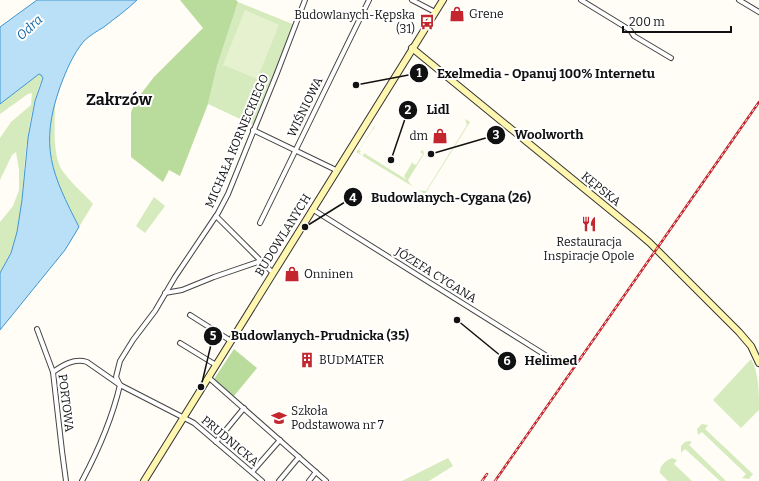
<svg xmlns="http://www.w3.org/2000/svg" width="759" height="481" font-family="Bitter,serif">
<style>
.green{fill:#d5ebbd}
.forest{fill:#b9dc9c}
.pitch{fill:#e6f2cf}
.water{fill:#b9e0f7;stroke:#3f96cf}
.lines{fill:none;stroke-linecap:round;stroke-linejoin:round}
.street-casing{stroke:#444;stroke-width:6}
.secondary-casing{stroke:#333;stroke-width:8}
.street{stroke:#fff;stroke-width:4}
.secondary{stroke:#fff6b0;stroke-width:6}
.rail-casing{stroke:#c4262e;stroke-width:2.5}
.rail{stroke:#fff;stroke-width:1;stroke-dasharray:3;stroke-linecap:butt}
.labels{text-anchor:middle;stroke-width:4;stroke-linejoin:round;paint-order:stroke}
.poi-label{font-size:12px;fill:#111;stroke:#fff;text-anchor:start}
.street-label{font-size:12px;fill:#111;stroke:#fff}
.water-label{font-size:13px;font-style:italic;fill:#1768a6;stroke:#fff}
.district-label{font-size:16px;font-weight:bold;fill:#111;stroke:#fff}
.leader{fill:none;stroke:#111;stroke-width:1.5}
.callout-dot{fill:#111;stroke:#fff;stroke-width:1.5}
.mark-label{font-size:12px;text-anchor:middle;font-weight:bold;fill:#fff}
.callout-label{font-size:13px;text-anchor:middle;font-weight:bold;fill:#111;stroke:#fff;stroke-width:4;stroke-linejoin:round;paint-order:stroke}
</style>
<rect width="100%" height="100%" fill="#fffdf5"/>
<!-- green -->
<g class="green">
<path d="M238 2 295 25 255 126 208 104 217 66Z"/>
<path d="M39 74 43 76C42 81 39 85 38 90 33 105 30 120 28 136 20 182 27 232 0 273V222L13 206 19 190V170L16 152 12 155 0 180V138L11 122 31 105 32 93 28 94 0 114V104Z"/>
<path d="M438 102 470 122 425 194 356 152 360 148 375 125 374 129H373L359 150 361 151 359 153 363 156 364 153 367 155 407 180 404 176 412 163 413 162V164L416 165 423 154 420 152 423 150 424 154 408 180C410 186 419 192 426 191L467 125 465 119Z"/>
<path d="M55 103C55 121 52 155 62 170 70 182 83 193 93 204L79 227C63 196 47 166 50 130 50 121 53 112 55 103Z"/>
<path d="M154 197 165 206 145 233 136 226Z"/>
<path d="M751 359C759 373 759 393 759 410L741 428 713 400Z"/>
<path d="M702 424 708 425 705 429 753 474 749 479 742 478 746 474 702 432 698 435 697 429Z"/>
<path d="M689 441 692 442 689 445 726 481H720L685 449 681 453V446L685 442Z"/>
<path d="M448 458 453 466 429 481H402Z"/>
<path d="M672 458 677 460 674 464 692 481H668L660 473C659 466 666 460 672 458Z"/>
</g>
<!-- forest -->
<g class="forest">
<path d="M180 0H236L238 2 217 66 208 104 180 176 169 170 163 182 131 157V112L137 99 154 77 203 28Z"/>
<path d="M234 349 257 368 234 396 214 379Z"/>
</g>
<!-- pitch -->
<path class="pitch" d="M245 10 279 25 257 79 223 65Z"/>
<!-- water -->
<path class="water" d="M37 0H137C127 10 115 18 104 27 97 31 89 36 84 41 73 54 66 71 60 87 39 147 52 174 79 227L65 250 0 330V273L11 253 17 232 22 200 28 138 35 101 43 78 41 75 39 74 0 104V27Z"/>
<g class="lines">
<!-- street casing -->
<g class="street-casing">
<g id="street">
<path d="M412 0 435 12"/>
<path d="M581 0 630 30 634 36 671 58"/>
<path d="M739 0 759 12"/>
<path d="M253 130 336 170"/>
<path d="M312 209 550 358"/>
<path d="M216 216 273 273"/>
<path d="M260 223 369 0"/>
<path d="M165 293 182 290 214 277 258 262 260 260"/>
<path d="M190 315 231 341"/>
<path d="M37 329 53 372 62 451 66 481"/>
<path d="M180 343 216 365"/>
<path d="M53 372C63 365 74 358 87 362L120 385 194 423 262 481"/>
<path d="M208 377 326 481"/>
<path d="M120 385 116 377 120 361 133 340 155 311 175 277 218 213 228 194 277 73 305 0"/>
<path d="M216 442 244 408"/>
<path d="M252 472 280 440"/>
<path d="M82 481C98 451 112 419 120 385"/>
<path d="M279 481 299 457"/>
<path d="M309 481 316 472"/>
</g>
</g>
<!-- secondary casing -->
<g class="secondary-casing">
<g id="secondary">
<path d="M412 48 636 231 650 243 739 332 751 346 759 363"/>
<path d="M144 481 443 0"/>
</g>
</g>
<!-- street -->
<use href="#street" class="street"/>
<!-- secondary -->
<use href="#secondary" class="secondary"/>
<!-- rail casing -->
<g class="rail-casing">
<g id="rail">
<path d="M482 481 487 474"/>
<path d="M495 481 759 102"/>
</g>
</g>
<!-- rail -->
<use href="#rail" class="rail"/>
</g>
<!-- icons -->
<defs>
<g id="shop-bare" transform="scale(1.2)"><path d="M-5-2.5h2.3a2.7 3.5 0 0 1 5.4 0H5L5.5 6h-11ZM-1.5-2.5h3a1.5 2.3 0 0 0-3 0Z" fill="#c4262e" stroke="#fff" stroke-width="2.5" paint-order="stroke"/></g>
<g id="bus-bare" transform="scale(1.2)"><path d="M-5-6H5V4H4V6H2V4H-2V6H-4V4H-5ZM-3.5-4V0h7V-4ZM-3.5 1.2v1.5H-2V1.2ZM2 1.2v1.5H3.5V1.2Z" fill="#c4262e" stroke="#fff" stroke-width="2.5" paint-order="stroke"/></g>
<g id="restaurant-bare" transform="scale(1.2)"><path d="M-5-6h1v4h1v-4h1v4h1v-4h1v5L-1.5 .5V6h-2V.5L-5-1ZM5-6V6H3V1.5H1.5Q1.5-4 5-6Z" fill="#c4262e" stroke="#fff" stroke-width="2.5" paint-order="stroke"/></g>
<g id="building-bare" transform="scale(1.2)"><path d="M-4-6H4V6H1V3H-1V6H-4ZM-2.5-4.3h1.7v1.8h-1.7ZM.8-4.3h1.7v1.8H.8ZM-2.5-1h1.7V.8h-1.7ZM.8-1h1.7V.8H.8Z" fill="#c4262e" stroke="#fff" stroke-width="2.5" paint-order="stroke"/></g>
<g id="school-bare" transform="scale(1.2)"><path d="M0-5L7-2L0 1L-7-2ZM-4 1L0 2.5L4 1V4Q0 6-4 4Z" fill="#c4262e" stroke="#fff" stroke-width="2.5" paint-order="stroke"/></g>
</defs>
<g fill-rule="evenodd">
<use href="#shop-bare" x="457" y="14"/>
<use href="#bus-bare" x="427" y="22"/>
<use href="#shop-bare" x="440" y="136"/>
<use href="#restaurant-bare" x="589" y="224"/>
<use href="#shop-bare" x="292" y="274"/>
<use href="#building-bare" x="307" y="360"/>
<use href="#school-bare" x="279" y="418"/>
</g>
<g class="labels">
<!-- poi labels -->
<g class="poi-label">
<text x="469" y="18">Grene</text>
<text x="415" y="19" text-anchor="end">Budowlanych-Kępska<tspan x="415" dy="14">(31)</tspan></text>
<text x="428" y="140" text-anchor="end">dm</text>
<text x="589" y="246" text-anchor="middle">Restauracja<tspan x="589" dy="14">Inspiracje Opole</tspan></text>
<text x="304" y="278">Onninen</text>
<text x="319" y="364">BUDMATER</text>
<text x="291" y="415">Szkoła<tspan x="291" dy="14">Podstawowa nr 7</tspan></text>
</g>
<!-- street labels -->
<g class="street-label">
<text transform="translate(305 107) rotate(-64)" y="4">WIŚNIOWA</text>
<text transform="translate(237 141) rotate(-67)" y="4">MICHAŁA KORNECKIEGO</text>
<text transform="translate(601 189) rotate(39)" y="4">KĘPSKA</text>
<text transform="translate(283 235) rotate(-58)" y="4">BUDOWLANYCH</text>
<text transform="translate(436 275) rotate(32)" y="4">JÓZEFA CYGANA</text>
<text transform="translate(66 403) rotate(83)" y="4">PORTOWA</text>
<text transform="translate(230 441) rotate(40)" y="4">PRUDNICKA</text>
</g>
<!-- water labels -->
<g class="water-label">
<text transform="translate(29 27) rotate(-43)" y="5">Odra</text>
</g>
<!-- district labels -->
<g class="district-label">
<text x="119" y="105">Zakrzów</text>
</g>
</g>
<!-- callouts -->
<path class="leader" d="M356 85L419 73M391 160L408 110M431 154L496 135M305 227L353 197M201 387L213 336M457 320L507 361"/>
<g class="callout-dot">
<circle cx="356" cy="85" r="4"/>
<circle cx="391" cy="160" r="4"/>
<circle cx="431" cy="154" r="4"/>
<circle cx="305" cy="227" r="4"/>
<circle cx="201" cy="387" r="4"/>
<circle cx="457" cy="320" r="4"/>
<circle cx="419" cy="73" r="10"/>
<circle cx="408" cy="110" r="10"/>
<circle cx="496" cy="135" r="10"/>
<circle cx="353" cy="197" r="10"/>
<circle cx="213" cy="336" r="10"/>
<circle cx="507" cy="361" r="10"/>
</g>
<g class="mark-label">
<text x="419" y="77">1</text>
<text x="408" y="114">2</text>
<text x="496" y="139">3</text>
<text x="353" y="202">4</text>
<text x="213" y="340">5</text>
<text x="507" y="365">6</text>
</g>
<g class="callout-label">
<text x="546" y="78">Exelmedia - Opanuj 100% Internetu</text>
<text x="438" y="114">Lidl</text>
<text x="549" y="139">Woolworth</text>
<text x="451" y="202">Budowlanych-Cygana (26)</text>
<text x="320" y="340">Budowlanych-Prudnicka (35)</text>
<text x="551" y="365">Helimed</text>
</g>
<!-- scale -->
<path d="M623 26v6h108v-6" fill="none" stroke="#111111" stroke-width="2"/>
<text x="629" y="26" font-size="12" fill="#111111" stroke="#ffffff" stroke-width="3" paint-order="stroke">200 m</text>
</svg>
